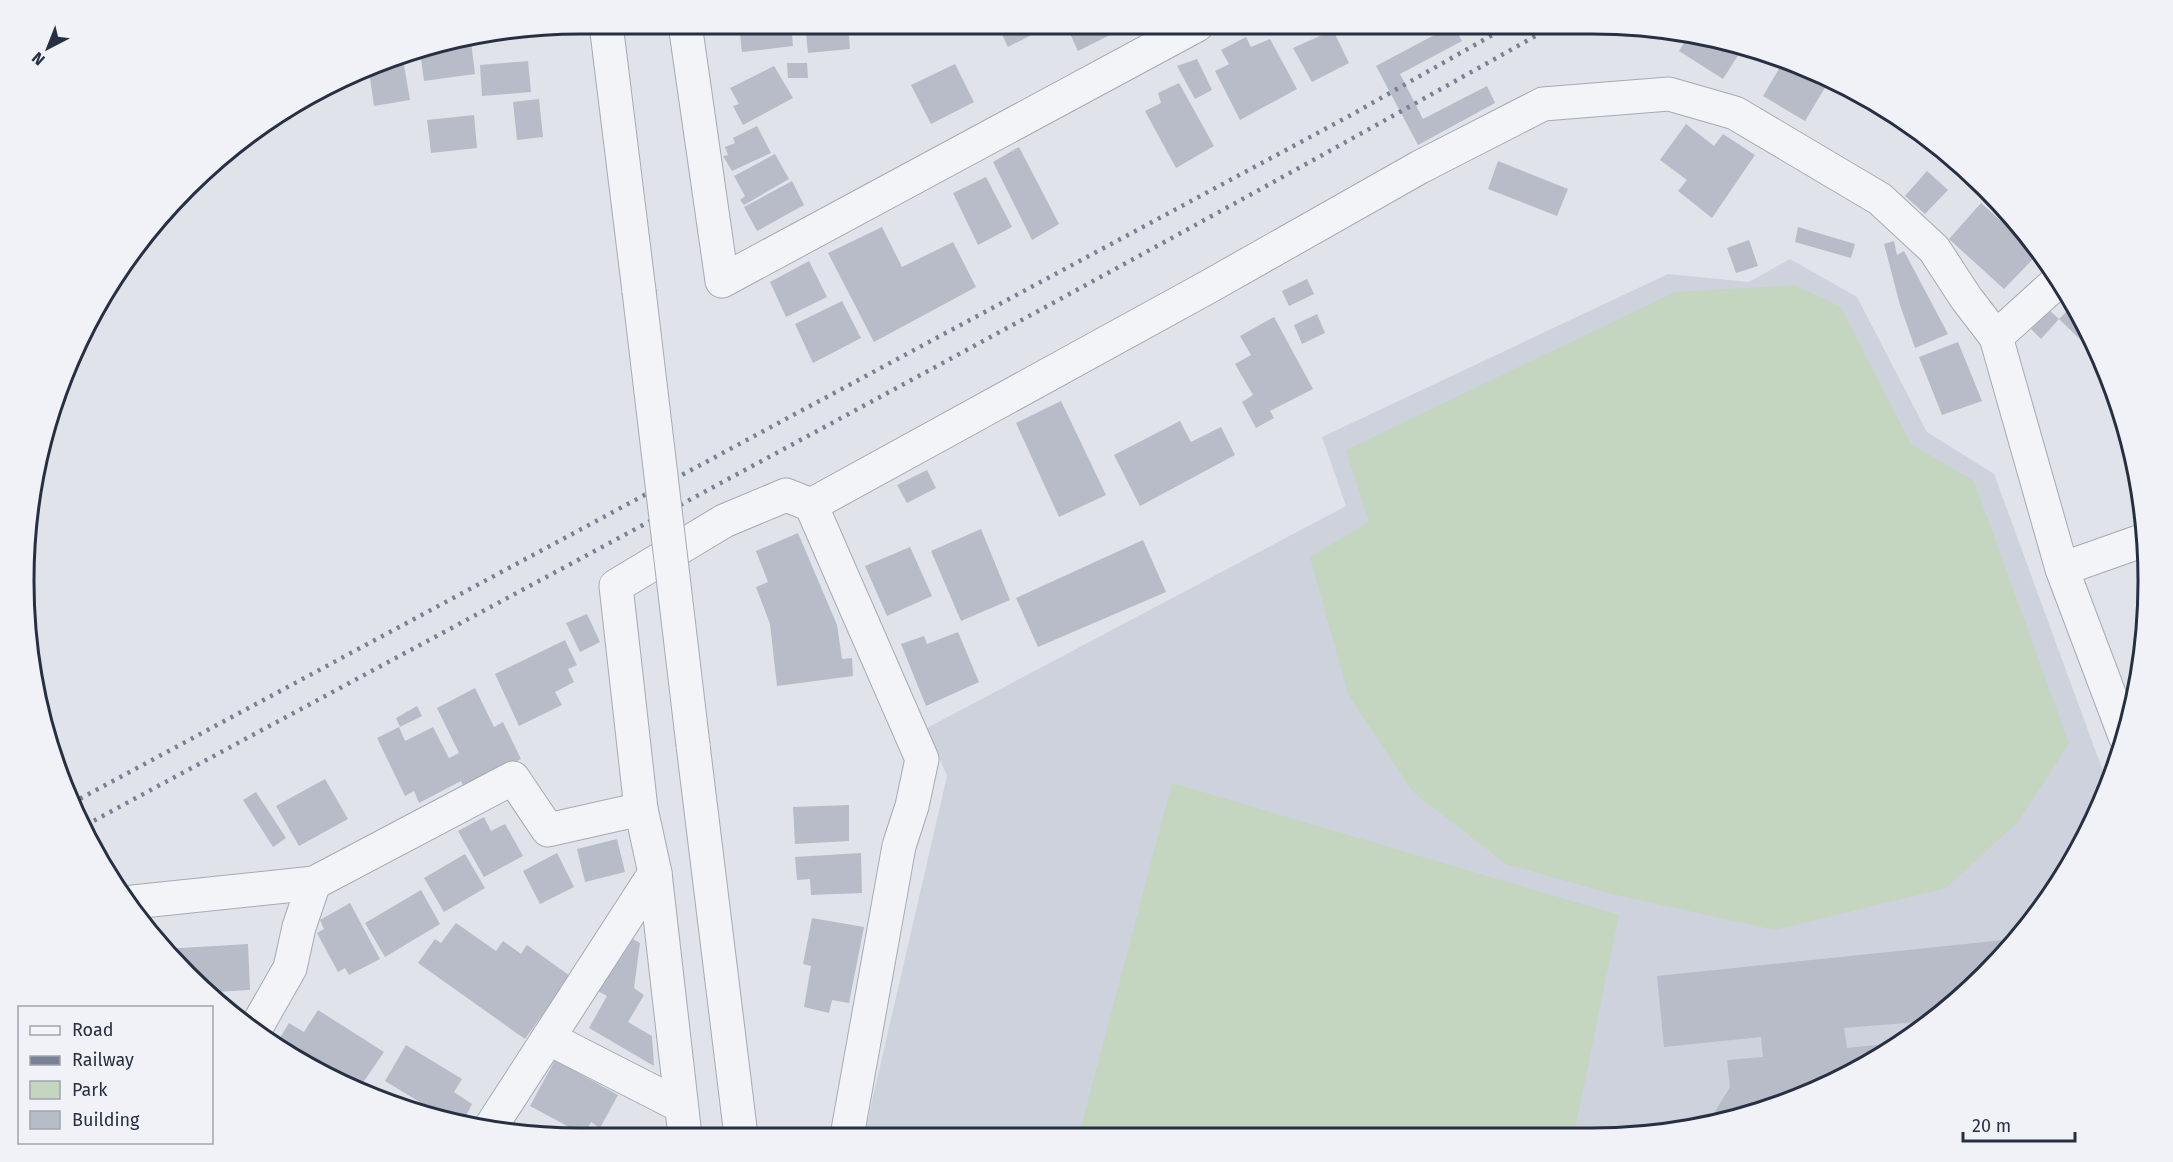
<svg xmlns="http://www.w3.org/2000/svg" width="2173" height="1162" font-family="'Fira Sans',sans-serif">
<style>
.built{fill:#ced2dc}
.green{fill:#c4d5c0}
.building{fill:#b7bcc8}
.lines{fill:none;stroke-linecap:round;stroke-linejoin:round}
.minor-casing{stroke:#a5aab5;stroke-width:35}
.minor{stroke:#f3f4f8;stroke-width:33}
.rail{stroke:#788195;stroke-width:4.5;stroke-dasharray:3 6;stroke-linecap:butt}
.minor-bridge-casing{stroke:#a5aab5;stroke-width:35;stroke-linecap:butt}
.minor-bridge{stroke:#f3f4f8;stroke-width:33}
.rim{fill:none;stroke:#273043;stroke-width:3}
</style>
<rect width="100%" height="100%" fill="#e0e3ea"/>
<!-- built -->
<path class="built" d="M1790 259 1857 297 1927 432 1994 474 2108 785 2075 859 1986 975 1901 1044 1771 1108 1664 1133 864 1136 947 776 927 728 1346 506 1322 437 1668 274 1749 282Z"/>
<!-- green -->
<g class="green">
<path d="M1795 285 1841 307 1911 444 1974 481 2069 744 2017 823 1946 888 1775 930 1608 893 1506 864 1413 792 1348 694 1310 557 1369 522 1346 450 1675 292Z"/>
<path d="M1172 783 1619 915 1574 1134 1079 1135Z"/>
</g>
<!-- building -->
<g class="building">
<path d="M739 24H791L793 46 742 52Z"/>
<path d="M805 24H848L850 49 808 53Z"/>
<path d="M997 24 1046 25 1047 27 1008 47Z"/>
<path d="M1066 25H1130L1078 51Z"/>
<path d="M1453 25 1462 41 1400 74 1423 119 1487 86 1495 103 1418 145 1376 66Z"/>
<path d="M1333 30 1349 63 1312 82 1293 48Z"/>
<path d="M1689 35 1736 43 1744 46 1723 79 1679 51Z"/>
<path d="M1246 37 1251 47 1270 39 1297 89 1240 120 1215 71 1229 64 1221 50Z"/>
<path d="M471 42 475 74 424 81 420 51Z"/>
<path d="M403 59 410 100 374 106 369 71 385 63Z"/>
<path d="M1197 59 1212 90 1195 99 1177 66Z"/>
<path d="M528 61 531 92 482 96 480 65Z"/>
<path d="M1783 62 1826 86 1805 121 1763 96Z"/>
<path d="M787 63H807L808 78H788Z"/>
<path d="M955 64 974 102 931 124 911 85Z"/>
<path d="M774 66 793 98 743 125 733 106 739 104 730 88Z"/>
<path d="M1179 83 1214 146 1176 168 1145 111 1161 103 1158 93Z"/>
<path d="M539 99 543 137 517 140 513 102Z"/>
<path d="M474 115 477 148 431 153 427 120Z"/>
<path d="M1686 124 1714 146 1723 134 1755 155 1712 218 1678 191 1687 180 1660 160Z"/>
<path d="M757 126 771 153 732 171 723 156 728 155 725 147 735 143 733 138Z"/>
<path d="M1019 147 1059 224 1032 240 993 162Z"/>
<path d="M775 154 789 179 744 205 740 200 745 196 734 176Z"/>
<path d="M1498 161 1568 189 1557 216 1488 189Z"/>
<path d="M1927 171 1948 190 1925 214 1905 196Z"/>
<path d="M986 177 1012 227 978 245 953 193Z"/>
<path d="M792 181 804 205 757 231 744 207Z"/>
<path d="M1981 203 2002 222 2006 217 2037 247 2029 254 2034 258 2004 289 1949 239Z"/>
<path d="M882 227 902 267 953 242 976 287 874 342 828 253Z"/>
<path d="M1798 227 1855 244 1851 258 1795 242Z"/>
<path d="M1749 240 1758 266 1736 273 1727 248Z"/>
<path d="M1894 241 1897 255 1904 251 1948 334 1915 348 1900 305 1884 244Z"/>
<path d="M809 261 827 297 786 317 770 282Z"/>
<path d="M1307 279 1314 294 1289 306 1282 291Z"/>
<path d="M842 301 861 338 813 363 795 324Z"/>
<path d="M2073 305 2094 342 2089 348 2059 319Z"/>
<path d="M2049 310 2059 319 2041 339 2031 329Z"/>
<path d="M1317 314 1325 333 1302 344 1294 325Z"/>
<path d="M1274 317 1313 389 1270 411 1274 418 1256 428 1242 402 1253 395 1235 364 1251 355 1240 336Z"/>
<path d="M1958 342 1982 401 1942 415 1919 357Z"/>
<path d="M1061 401 1106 495 1059 517 1016 423Z"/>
<path d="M1180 421 1191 442 1221 427 1235 455 1140 506 1114 455Z"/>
<path d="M927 470 936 488 907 503 897 485Z"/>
<path d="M981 529 1010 600 961 621 931 551Z"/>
<path d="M798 533 837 625 842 659 852 658 853 676 777 686 770 624 756 587 768 582 756 551Z"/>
<path d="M1143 540 1166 592 1038 647 1016 598Z"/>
<path d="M910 547 932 596 887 616 865 566Z"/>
<path d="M587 614 600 642 580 652 566 623Z"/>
<path d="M958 632 979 682 926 706 901 644 924 636 927 644Z"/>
<path d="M565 640 577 665 568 669 574 682 555 692 562 705 519 726 495 674Z"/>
<path d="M475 688 494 727 503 722 521 759 463 786 461 781 419 803 414 791 405 796 377 738 399 727 405 741 433 727 449 758 459 753 437 708Z"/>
<path d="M417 706 422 716 400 727 396 718Z"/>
<path d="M325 779 348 819 299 846 276 806Z"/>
<path d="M256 792 286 838 273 847 243 800Z"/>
<path d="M849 805V841L795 844 793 807Z"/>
<path d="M484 817 491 831 505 824 523 856 484 877 458 831Z"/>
<path d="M617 839 625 872 585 882 577 849Z"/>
<path d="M557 853 574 887 540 904 523 871Z"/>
<path d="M861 853 862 893 811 895 810 879 797 880 795 857Z"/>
<path d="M465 854 485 888 444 912 424 878Z"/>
<path d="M421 890 440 924 385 957 365 923Z"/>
<path d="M350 903 380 959 349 975 345 968 338 972 317 933 324 929 320 920Z"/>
<path d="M812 918 864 927 849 1003 832 1000 829 1013 804 1007 811 966 803 964Z"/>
<path d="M456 923 496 951 503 941 521 954 527 945 570 976 525 1039 418 963 435 939 441 943Z"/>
<path d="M627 936 640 943 634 988 644 995 628 1022 652 1036 654 1066 589 1028 607 996 596 990Z"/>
<path d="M2013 939 1986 975 1930 1021 1844 1028 1847 1048 1886 1044 1887 1051 1771 1108 1713 1122 1716 1110 1730 1087 1727 1060 1763 1057 1761 1037 1664 1047 1657 976Z"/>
<path d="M248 944 250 990 215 992 164 949Z"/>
<path d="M318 1010 384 1052 360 1087 331 1075 278 1041 289 1023 304 1032Z"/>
<path d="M406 1045 462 1079 454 1092 472 1104 467 1114 475 1119 472 1125 451 1121 385 1081Z"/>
<path d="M555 1060 618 1095 600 1128 591 1122 584 1135 530 1106Z"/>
</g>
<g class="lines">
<!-- minor casing -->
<g class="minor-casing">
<g id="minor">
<path d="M606 24 639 291"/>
<path d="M685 24 722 281 1197 25"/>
<path d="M1996 337 2058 281"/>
<path d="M811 505 1208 287 1420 167 1543 104 1669 94 1735 113 1880 199 1934 249 1966 298 1996 337 2062 569 2125 736"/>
<path d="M2062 569 2147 539"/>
<path d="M693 745 741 1136"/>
<path d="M133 902 314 883"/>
<path d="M257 1026 290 968 299 927 314 883 513 778 548 830 641 809"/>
<path d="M548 1038 681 1106"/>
<path d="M490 1128 655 873"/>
<path d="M685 1136 655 873 641 809 616 586 724 521 786 495 811 505 922 759 912 806 899 846 847 1136"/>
</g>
</g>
<!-- minor -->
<use href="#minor" class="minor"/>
<!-- rail -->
<g class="rail">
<path d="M72 803 1351 115 1510 25"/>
<path d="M86 825C576 560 1069 299 1555 25"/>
</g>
<!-- minor-bridge casing -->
<g class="minor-bridge-casing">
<path id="minor-bridge" d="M639 291 693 745"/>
</g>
<!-- minor-bridge -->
<use href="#minor-bridge" class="minor-bridge"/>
</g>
<!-- crop -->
<path d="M0 0H2173V1162H0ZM580 34H1592A546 546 0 0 1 2138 580V582A546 546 0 0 1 1592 1128H580A546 546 0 0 1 34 582V580A546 546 0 0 1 580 34Z" fill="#f0f2f7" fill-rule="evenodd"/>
<path class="rim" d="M580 34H1592A546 546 0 0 1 2138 580V582A546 546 0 0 1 1592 1128H580A546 546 0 0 1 34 582V580A546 546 0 0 1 580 34Z"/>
<!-- legend -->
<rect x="18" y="1006" width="195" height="138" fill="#f0f2f7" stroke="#a0a4af" stroke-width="1.5"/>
<rect x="30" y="1026" width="30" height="9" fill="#f3f4f8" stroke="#a0a4af" stroke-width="1.5"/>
<text x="72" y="1036" font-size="18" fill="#273043">Road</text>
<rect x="30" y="1056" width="30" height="9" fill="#788195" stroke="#a0a4af" stroke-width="1.5"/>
<text x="72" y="1066" font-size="18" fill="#273043">Railway</text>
<rect x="30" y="1081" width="30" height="18" fill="#c4d5c0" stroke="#a0a4af" stroke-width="1.5"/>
<text x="72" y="1096" font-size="18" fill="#273043">Park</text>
<rect x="30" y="1111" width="30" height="18" fill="#b7bcc8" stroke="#a0a4af" stroke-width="1.5"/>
<text x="72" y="1126" font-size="18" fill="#273043">Building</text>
<!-- north arrow -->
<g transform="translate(48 48) rotate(222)" stroke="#f0f2f7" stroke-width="4.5" paint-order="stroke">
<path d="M0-4.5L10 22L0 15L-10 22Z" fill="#273043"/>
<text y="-9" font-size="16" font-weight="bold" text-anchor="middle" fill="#273043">N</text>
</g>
<!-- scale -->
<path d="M1963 1132v9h112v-9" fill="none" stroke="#273043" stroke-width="3"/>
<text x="1972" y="1132" font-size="18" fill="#273043" stroke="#f0f2f7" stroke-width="4.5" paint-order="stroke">20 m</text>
</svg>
